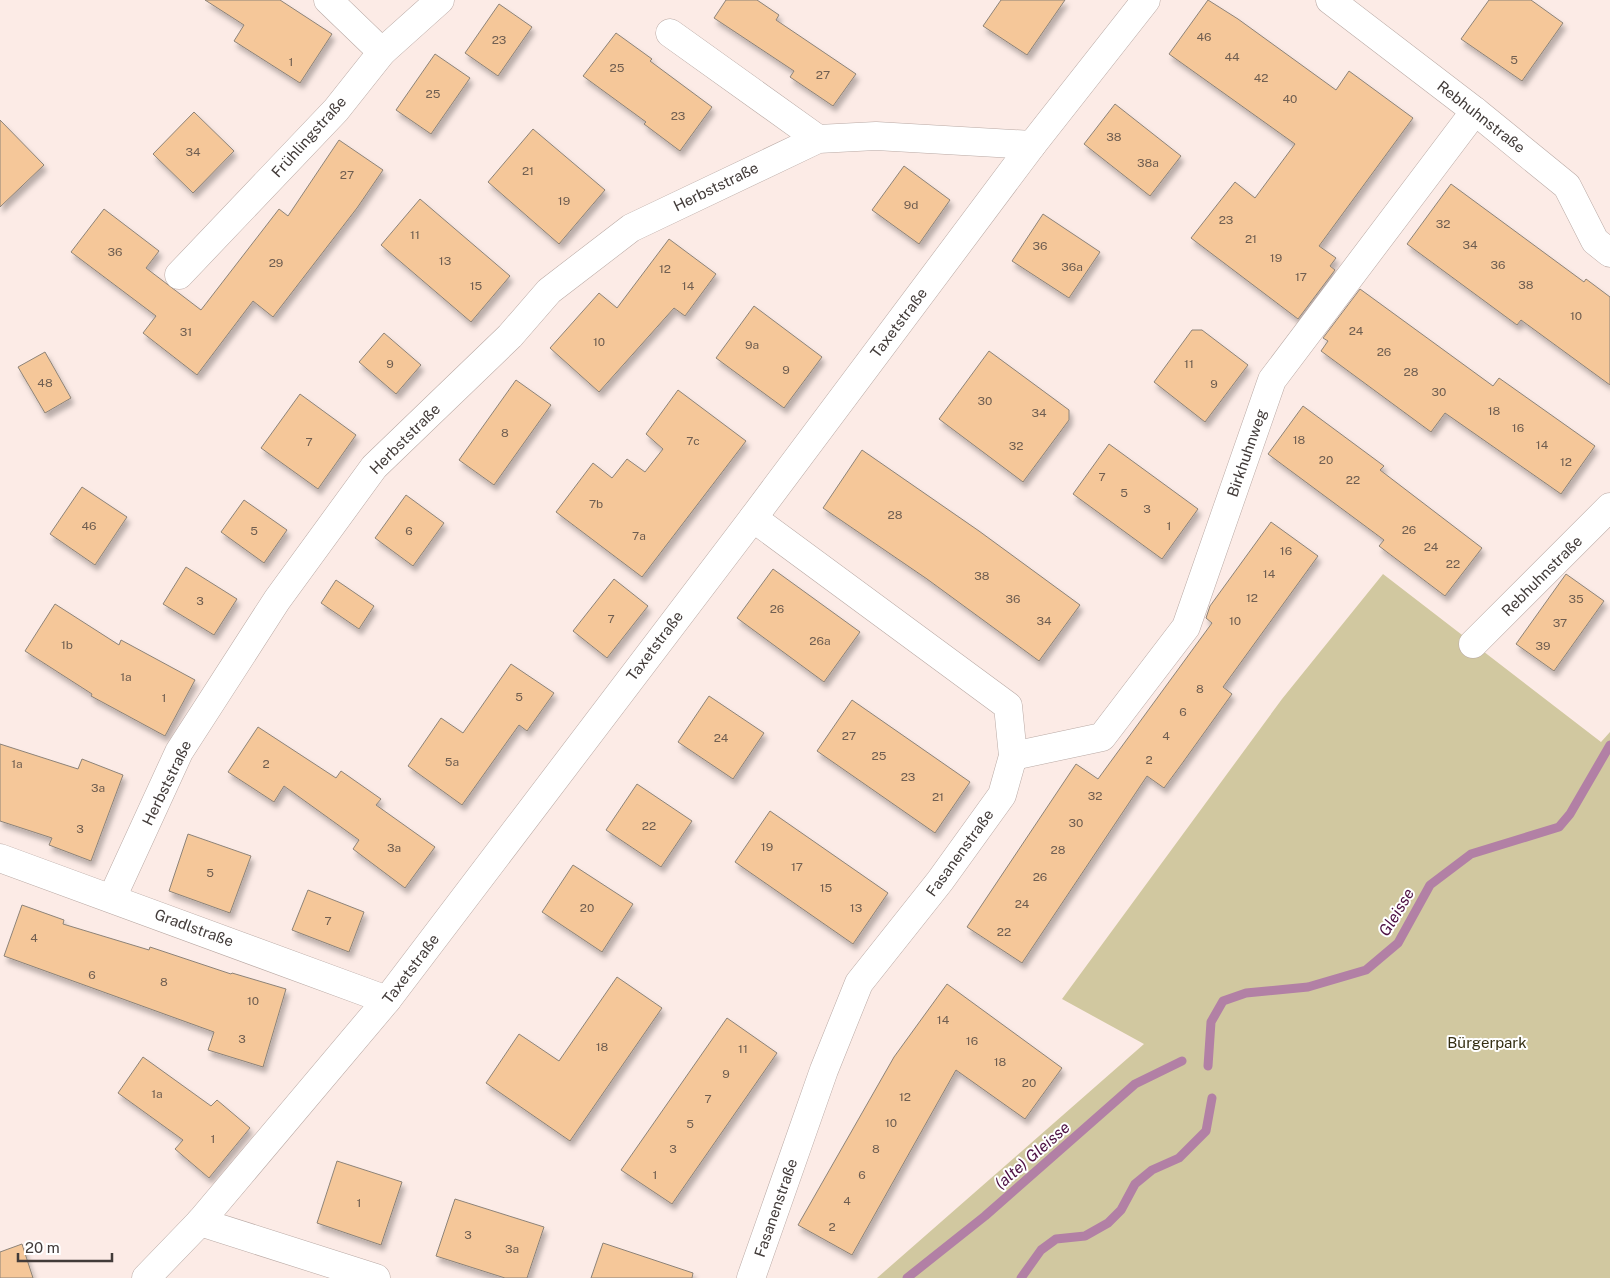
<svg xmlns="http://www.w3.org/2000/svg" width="1610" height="1278" font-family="'Public Sans',sans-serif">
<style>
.green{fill:#d1c8a0}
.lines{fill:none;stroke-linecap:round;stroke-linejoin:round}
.stream{stroke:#b280a5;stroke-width:9}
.building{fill:#f5c799;stroke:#8d8378;filter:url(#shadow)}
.minor-casing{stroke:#b9a9a4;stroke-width:29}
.minor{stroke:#fff;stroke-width:28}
.labels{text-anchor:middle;stroke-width:4;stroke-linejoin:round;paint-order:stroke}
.number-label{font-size:12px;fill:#6f5e51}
.street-label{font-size:15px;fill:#423b39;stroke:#fff}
.park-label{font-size:15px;fill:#342e12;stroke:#fff}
.water-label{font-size:16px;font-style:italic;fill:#4b0e41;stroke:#fff}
</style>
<defs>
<filter id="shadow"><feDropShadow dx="3" dy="5.5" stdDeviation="2.5" flood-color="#0004"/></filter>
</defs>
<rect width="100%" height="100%" fill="#fcebe6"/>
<!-- green -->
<path class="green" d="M1383 574 1601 742 1610 732V1278H877L1144 1044 1062 999 1282 699Z"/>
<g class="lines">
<!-- stream -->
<g class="stream">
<path d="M1208 1066 1211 1022 1223 1001 1246 993 1308 987 1366 970 1398 943 1430 885 1471 854 1559 827 1570 814 1610 745"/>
<path d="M907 1278 985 1216 1135 1084 1182 1061"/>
<path d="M1021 1278 1041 1250 1056 1239 1085 1236 1108 1223 1121 1210 1135 1184 1152 1170 1179 1158 1206 1131 1212 1098"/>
</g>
</g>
<!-- building -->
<g class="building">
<path d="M205 0H280L332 34 300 83 234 41 244 25Z"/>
<path d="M726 0H757L779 15 776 20 856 74 833 106 790 77 794 71 714 18Z"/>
<path d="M1001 0H1065L1027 55 983 26Z"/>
<path d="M1208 0 1238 19 1336 90 1349 71 1413 118 1319 246 1336 258 1330 266 1335 270 1298 319 1191 238 1235 182 1255 198 1295 144 1169 54Z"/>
<path d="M1489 0H1531L1563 23 1522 81 1461 39Z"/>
<path d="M499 4 532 27 498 76 465 53Z"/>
<path d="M616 33 652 59 650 61 712 107 680 151 644 124 646 122 583 76Z"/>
<path d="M435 54 470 78 431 134 396 110Z"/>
<path d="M1115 104 1181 156 1150 196 1084 144Z"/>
<path d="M194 112 234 151 193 193 153 154Z"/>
<path d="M0 120 44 165 0 207Z"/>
<path d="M533 129 605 190 559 244 488 182Z"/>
<path d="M339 140 383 170 357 208 273 317 253 301 197 375 143 333 156 316 71 252 104 209 159 251 146 268 201 310 279 209 288 216Z"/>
<path d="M904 166 950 200 919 244 872 210Z"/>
<path d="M1451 184 1584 282 1586 279 1610 297V385L1521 320 1517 325 1407 244Z"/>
<path d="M420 199 510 276 471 322 381 245Z"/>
<path d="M1043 214 1100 252 1069 298 1012 261Z"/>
<path d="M669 239 716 274 685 316 674 308 599 392 550 348 599 293 617 308Z"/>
<path d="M1360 289 1493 386 1499 378 1595 446 1561 494 1445 413 1431 432 1321 351 1328 341 1323 338Z"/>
<path d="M754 306 822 357 784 408 716 358Z"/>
<path d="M1192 330H1202L1248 365 1205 422 1154 382Z"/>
<path d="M384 333 421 365 396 394 359 362Z"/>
<path d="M989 351 1069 410V420L1023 482 939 419Z"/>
<path d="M45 352 71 398 45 413 18 367Z"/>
<path d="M516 380 551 405 494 485 459 460Z"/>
<path d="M678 390 746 441 642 577 556 512 593 463 612 478 627 459 645 472 663 449 646 434Z"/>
<path d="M300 394 356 435 318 489 261 448Z"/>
<path d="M1303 406 1384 466 1380 470 1482 548 1445 596 1379 546 1384 540 1268 454Z"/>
<path d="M1109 444 1198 509 1162 559 1073 494Z"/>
<path d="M862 450 979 531 1080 605 1039 661 927 579 823 508Z"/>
<path d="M82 487 127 517 95 565 50 534Z"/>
<path d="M406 495 444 523 413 566 375 538Z"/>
<path d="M244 500 287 530 264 563 221 532Z"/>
<path d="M1271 522 1318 556 1223 687 1232 694 1181 765 1164 788 1147 776 1022 963 967 927 1076 764 1098 779 1212 623 1206 618 1210 606Z"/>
<path d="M186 567 237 599 214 635 163 604Z"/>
<path d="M773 569 860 632 824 682 737 618Z"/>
<path d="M1566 574 1604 601 1554 671 1516 644Z"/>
<path d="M614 579 648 606 607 658 573 631Z"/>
<path d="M336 580 374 606 359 629 321 603Z"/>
<path d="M55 604 119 645 121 640 195 680 165 736 91 696 92 694 25 651Z"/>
<path d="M511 664 554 693 527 731 519 725 462 805 408 766 441 718 463 733Z"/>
<path d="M709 696 764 733 733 779 678 742Z"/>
<path d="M852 700 970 782 935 833 817 751Z"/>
<path d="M258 727 336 778 341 771 381 799 376 805 435 847 405 888 353 849 359 840 284 786 274 802 228 772Z"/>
<path d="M0 744 78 769 82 759 123 775 91 861 49 845 52 838 0 821Z"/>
<path d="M637 784 692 821 661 867 606 830Z"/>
<path d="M770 811 888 893 853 944 735 862Z"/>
<path d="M188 834 251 856 230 913 169 891Z"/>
<path d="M573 865 633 904 602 952 542 912Z"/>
<path d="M308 890 364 912 349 952 292 930Z"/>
<path d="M22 905 64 920 63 924 149 950 150 947 231 974 232 973 286 989 263 1067 208 1050 214 1032 4 956Z"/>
<path d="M617 977 662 1008 570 1141 486 1083 519 1034 559 1061Z"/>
<path d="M947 984 1062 1068 1025 1119 956 1070 852 1255 798 1225 894 1057Z"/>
<path d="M727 1018 777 1053 672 1204 621 1170Z"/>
<path d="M143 1057 211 1106 217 1100 250 1128 209 1178 175 1149 183 1140 118 1093Z"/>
<path d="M337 1161 402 1182 381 1245 317 1223Z"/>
<path d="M455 1199 544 1227 527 1278H505L436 1256Z"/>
<path d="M603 1243 693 1273 692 1278H591Z"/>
<path d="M22 1244 33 1278H0V1252Z"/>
</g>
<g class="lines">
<!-- minor casing -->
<g class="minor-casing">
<g id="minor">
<path d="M328 0 382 52"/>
<path d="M1330 0 1475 111 1567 186 1595 241 1610 253"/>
<path d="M670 33 818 139"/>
<path d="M179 275 336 110 382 52 440 0"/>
<path d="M1473 644 1610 507"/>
<path d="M1013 756 1102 737 1186 627 1272 380 1475 111"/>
<path d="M0 858 387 1000"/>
<path d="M112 898 179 752 277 600 374 467 510 336 549 291 631 228 818 139 876 136 1032 145"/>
<path d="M200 1222 376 1278"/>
<path d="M146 1278 200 1222 387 1000 753 518 1032 145 1146 0"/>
<path d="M751 1278 824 1070 859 983 940 881 1002 795 1013 756 1008 706 753 518"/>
</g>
</g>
<!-- minor -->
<use href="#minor" class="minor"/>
</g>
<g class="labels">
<!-- number labels -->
<g class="number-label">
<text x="1204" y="41">46</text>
<text x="499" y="44">23</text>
<text x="1232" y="61">44</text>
<text x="1514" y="64">5</text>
<text x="291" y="66">1</text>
<text x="617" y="72">25</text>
<text x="823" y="79">27</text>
<text x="1261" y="82">42</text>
<text x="433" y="98">25</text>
<text x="1290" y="103">40</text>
<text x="678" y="120">23</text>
<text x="1114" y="141">38</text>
<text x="193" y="156">34</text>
<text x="1148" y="167">38a</text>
<text x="528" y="175">21</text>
<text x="347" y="179">27</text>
<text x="564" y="205">19</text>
<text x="911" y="209">9d</text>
<text x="1226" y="224">23</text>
<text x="1443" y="228">32</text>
<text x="415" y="239">11</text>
<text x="1251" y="243">21</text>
<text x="1470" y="249">34</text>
<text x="1040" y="250">36</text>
<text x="115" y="256">36</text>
<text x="1276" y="262">19</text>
<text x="445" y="265">13</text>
<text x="276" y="267">29</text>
<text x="1498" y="269">36</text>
<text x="1072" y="271">36a</text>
<text x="665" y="273">12</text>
<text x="1301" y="281">17</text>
<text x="1526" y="289">38</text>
<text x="476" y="290">15</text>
<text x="688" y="290">14</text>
<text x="1576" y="320">10</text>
<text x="1356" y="335">24</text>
<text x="186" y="336">31</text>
<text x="599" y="346">10</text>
<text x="752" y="349">9a</text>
<text x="1384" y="356">26</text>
<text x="390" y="368">9</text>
<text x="1189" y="368">11</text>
<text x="786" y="374">9</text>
<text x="1411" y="376">28</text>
<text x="45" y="387">48</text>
<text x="1214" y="388">9</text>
<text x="1439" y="396">30</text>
<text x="985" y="405">30</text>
<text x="1494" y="415">18</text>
<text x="1039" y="417">34</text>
<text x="1518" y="432">16</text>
<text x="505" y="437">8</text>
<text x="1299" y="444">18</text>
<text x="693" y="445">7c</text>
<text x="309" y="446">7</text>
<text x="1542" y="449">14</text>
<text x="1016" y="450">32</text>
<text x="1326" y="464">20</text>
<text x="1566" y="466">12</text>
<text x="1102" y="481">7</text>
<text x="1353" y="484">22</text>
<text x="1124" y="497">5</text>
<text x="596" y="508">7b</text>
<text x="1147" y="513">3</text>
<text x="895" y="519">28</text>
<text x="89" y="530">46</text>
<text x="1169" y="530">1</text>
<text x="1409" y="534">26</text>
<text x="254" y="535">5</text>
<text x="409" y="535">6</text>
<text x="639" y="540">7a</text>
<text x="1431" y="551">24</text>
<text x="1286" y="555">16</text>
<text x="1453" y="568">22</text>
<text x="1269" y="578">14</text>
<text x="982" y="580">38</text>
<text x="1252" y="602">12</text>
<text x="1013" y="603">36</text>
<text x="1576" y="603">35</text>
<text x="200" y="605">3</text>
<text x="777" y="613">26</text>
<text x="611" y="623">7</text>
<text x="1044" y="625">34</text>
<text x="1235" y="625">10</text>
<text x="1560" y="627">37</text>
<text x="820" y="645">26a</text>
<text x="67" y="649">1b</text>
<text x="1543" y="650">39</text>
<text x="126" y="681">1a</text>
<text x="1200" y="693">8</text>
<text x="519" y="701">5</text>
<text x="164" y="702">1</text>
<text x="1183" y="716">6</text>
<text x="849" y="740">27</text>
<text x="1166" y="740">4</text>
<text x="721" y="742">24</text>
<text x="879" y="760">25</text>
<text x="1149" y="764">2</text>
<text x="452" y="766">5a</text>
<text x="17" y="768">1a</text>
<text x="266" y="768">2</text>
<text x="908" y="781">23</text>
<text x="98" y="792">3a</text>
<text x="1095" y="800">32</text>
<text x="938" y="801">21</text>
<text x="1076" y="827">30</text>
<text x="649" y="830">22</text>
<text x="80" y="833">3</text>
<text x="767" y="851">19</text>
<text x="394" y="852">3a</text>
<text x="1058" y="854">28</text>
<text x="797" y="871">17</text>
<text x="210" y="877">5</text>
<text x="1040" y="881">26</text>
<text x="826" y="892">15</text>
<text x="1022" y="908">24</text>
<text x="587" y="912">20</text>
<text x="856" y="912">13</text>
<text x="328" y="925">7</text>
<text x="1004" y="936">22</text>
<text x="34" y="942">4</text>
<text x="92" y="979">6</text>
<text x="164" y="986">8</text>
<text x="253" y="1005">10</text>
<text x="943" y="1024">14</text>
<text x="242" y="1043">3</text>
<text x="972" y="1045">16</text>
<text x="602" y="1051">18</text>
<text x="743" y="1053">11</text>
<text x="1000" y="1066">18</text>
<text x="726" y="1078">9</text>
<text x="1029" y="1087">20</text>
<text x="157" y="1098">1a</text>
<text x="905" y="1101">12</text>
<text x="708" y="1103">7</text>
<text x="891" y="1127">10</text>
<text x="690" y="1128">5</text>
<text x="213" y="1143">1</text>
<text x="673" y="1153">3</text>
<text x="876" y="1153">8</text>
<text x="655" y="1179">1</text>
<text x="862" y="1179">6</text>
<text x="847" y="1205">4</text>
<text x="359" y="1207">1</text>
<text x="832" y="1231">2</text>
<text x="468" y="1239">3</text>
<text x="512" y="1253">3a</text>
</g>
<!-- street labels -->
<g class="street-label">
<text transform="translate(1481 117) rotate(38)" y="5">Rebhuhnstraße</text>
<text transform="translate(309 137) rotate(-48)" y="5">Frühlingstraße</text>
<text transform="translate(716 187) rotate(-26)" y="5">Herbststraße</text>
<text transform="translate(899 323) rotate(-53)" y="5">Taxetstraße</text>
<text transform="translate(405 439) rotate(-45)" y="5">Herbststraße</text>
<text transform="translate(1247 453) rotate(-71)" y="5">Birkhuhnweg</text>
<text transform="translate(1542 576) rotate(-45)" y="5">Rebhuhnstraße</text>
<text transform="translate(655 646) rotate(-53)" y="5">Taxetstraße</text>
<text transform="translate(167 783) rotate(-64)" y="5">Herbststraße</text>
<text transform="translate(960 853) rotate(-54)" y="5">Fasanenstraße</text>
<text transform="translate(194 928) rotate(20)" y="5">Gradlstraße</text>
<text transform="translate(411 969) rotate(-53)" y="5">Taxetstraße</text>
<text transform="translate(776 1208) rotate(-71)" y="5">Fasanenstraße</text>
</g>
<!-- park labels -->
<g class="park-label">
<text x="1487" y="1048">Bürgerpark</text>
</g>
<!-- water labels -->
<g class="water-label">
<text transform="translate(1396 912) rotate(-59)" y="6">Gleisse</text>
<text transform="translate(1032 1155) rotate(-41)" y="6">(alte) Gleisse</text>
</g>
</g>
<!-- scale -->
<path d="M18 1253v8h94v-8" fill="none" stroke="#423b39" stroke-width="2.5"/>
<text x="25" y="1253" font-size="15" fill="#423b39" stroke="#ffffff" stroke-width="4" paint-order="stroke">20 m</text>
</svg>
